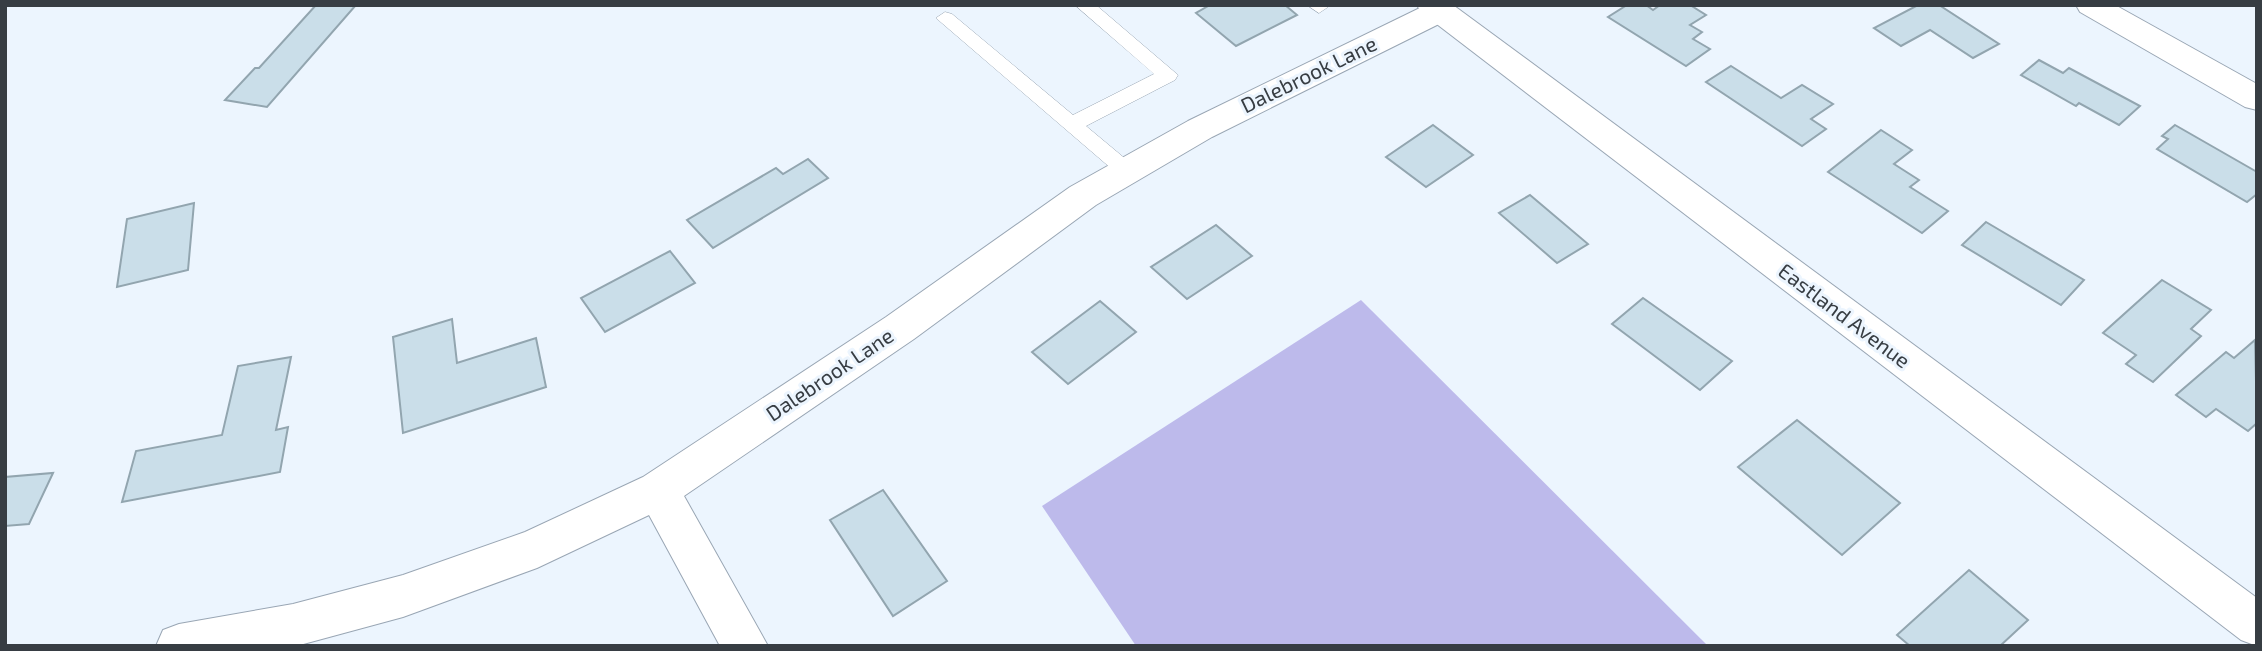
<svg xmlns="http://www.w3.org/2000/svg" width="2262" height="651" font-family="'Exo 2',sans-serif">
<style>
.green{fill:#bdbaeb}
.building{fill:#cadee9;stroke:#92a5af;stroke-width:2}
.lines{fill:none;stroke-linecap:round;stroke-linejoin:round}
.service-casing{stroke:#99a6b4;stroke-width:1}
.minor-casing{stroke:#99a6b4;stroke-width:2}
.tertiary-casing{stroke:#99a6b4;stroke-width:2}
.service{fill:#fff;fill-rule:evenodd}
.minor{fill:#fff;fill-rule:evenodd}
.tertiary{fill:#fff;fill-rule:evenodd}
.labels{text-anchor:middle;stroke-width:6;stroke-linejoin:round;paint-order:stroke}
.street-label{font-size:21px;fill:#373d43;stroke:#ecf5fe}
</style>
<rect width="100%" height="100%" fill="#ecf5fe"/>
<!-- green -->
<path class="green" d="M1361 300 1708 646H1136L1042 506Z"/>
<!-- building -->
<g class="building">
<path d="M316 5H356L267 107 225 100 255 68H259Z"/>
<path d="M1285 5 1297 15 1236 46 1196 13 1210 5Z"/>
<path d="M1627 5H1646L1653 10 1660 5H1690L1706 15 1690 25 1702 32 1693 39 1710 49 1686 66 1608 17Z"/>
<path d="M1918 5H1939L1999 44 1973 58 1930 30 1901 46 1874 28Z"/>
<path d="M2039 60 2063 73 2069 68 2140 106 2119 125 2079 103 2076 106 2021 75Z"/>
<path d="M1731 66 1781 98 1802 85 1833 104 1811 119 1826 129 1802 146 1706 82Z"/>
<path d="M1433 125 1473 155 1426 187 1386 157Z"/>
<path d="M2175 125 2257 172V194L2247 202 2157 149 2168 139 2162 136Z"/>
<path d="M1881 130 1912 150 1894 164 1919 180 1910 187 1948 211 1922 233 1828 172Z"/>
<path d="M808 159 828 178 713 248 687 220 776 168 783 174Z"/>
<path d="M1530 195 1588 244 1557 263 1499 213Z"/>
<path d="M194 203 188 270 117 287 127 219Z"/>
<path d="M1986 222 2084 280 2061 305 1962 245Z"/>
<path d="M1216 225 1252 256 1187 299 1151 267Z"/>
<path d="M670 251 695 283 605 332 581 298Z"/>
<path d="M2162 280 2211 310 2191 329 2201 336 2153 382 2126 364 2136 355 2103 333Z"/>
<path d="M1643 298 1732 361 1700 390 1612 324Z"/>
<path d="M1100 301 1136 332 1068 384 1032 352Z"/>
<path d="M452 319 457 363 536 338 546 387 403 433 393 337Z"/>
<path d="M2255 340 2257 423 2248 431 2216 409 2206 417 2176 395 2226 352 2234 358Z"/>
<path d="M291 357 276 430 288 427 280 472 122 502 136 451 222 435 238 366Z"/>
<path d="M1797 420 1900 503 1842 555 1738 467Z"/>
<path d="M53 473 29 524 5 526V477Z"/>
<path d="M883 490 947 581 893 616 830 520Z"/>
<path d="M1969 570 2028 620 2000 646H1910L1897 635Z"/>
</g>
<g class="lines">
<!-- service casing -->
<g class="service-casing">
<g id="service">
<path d="M1075 5H1096L1178 75 1175 80 1086 126 1134 166 1137 171 1134 176 1127 178 1120 176 936 18 945 12 952 14 1073 115 1154 74Z"/>
<path d="M1307 5H1327L1328 7 1319 13Z"/>
</g>
</g>
<!-- minor casing -->
<g class="minor-casing">
<path id="minor" d="M1426 5H1452L1456 11 1451 18 1212 137 1096 205 914 339 684 496 768 646H720L649 515 537 568 403 617 296 646H156L163 630 179 624 293 604 403 575 525 532 643 477 886 317 1070 187 1188 121Z"/>
</g>
<!-- tertiary casing -->
<g class="tertiary-casing">
<g id="tertiary">
<path d="M1417 5H1453L2257 598V646L2241 640 1421 12Z"/>
<path d="M2076 5H2115L2257 84V110L2245 107 2080 12Z"/>
</g>
</g>
<!-- service -->
<use href="#service" class="service"/>
<!-- minor -->
<use href="#minor" class="minor"/>
<!-- tertiary -->
<use href="#tertiary" class="tertiary"/>
</g>
<g class="labels">
<!-- street labels -->
<g class="street-label">
<text transform="translate(1309 75) rotate(-26)" y="7">Dalebrook Lane</text>
<text transform="translate(1844 316) rotate(37)" y="7">Eastland Avenue</text>
<text transform="translate(830 375) rotate(-34)" y="7">Dalebrook Lane</text>
</g>
</g>
<!-- border -->
<rect width="2262" height="651" fill="none" stroke="#373d43" stroke-width="14"/>
</svg>
